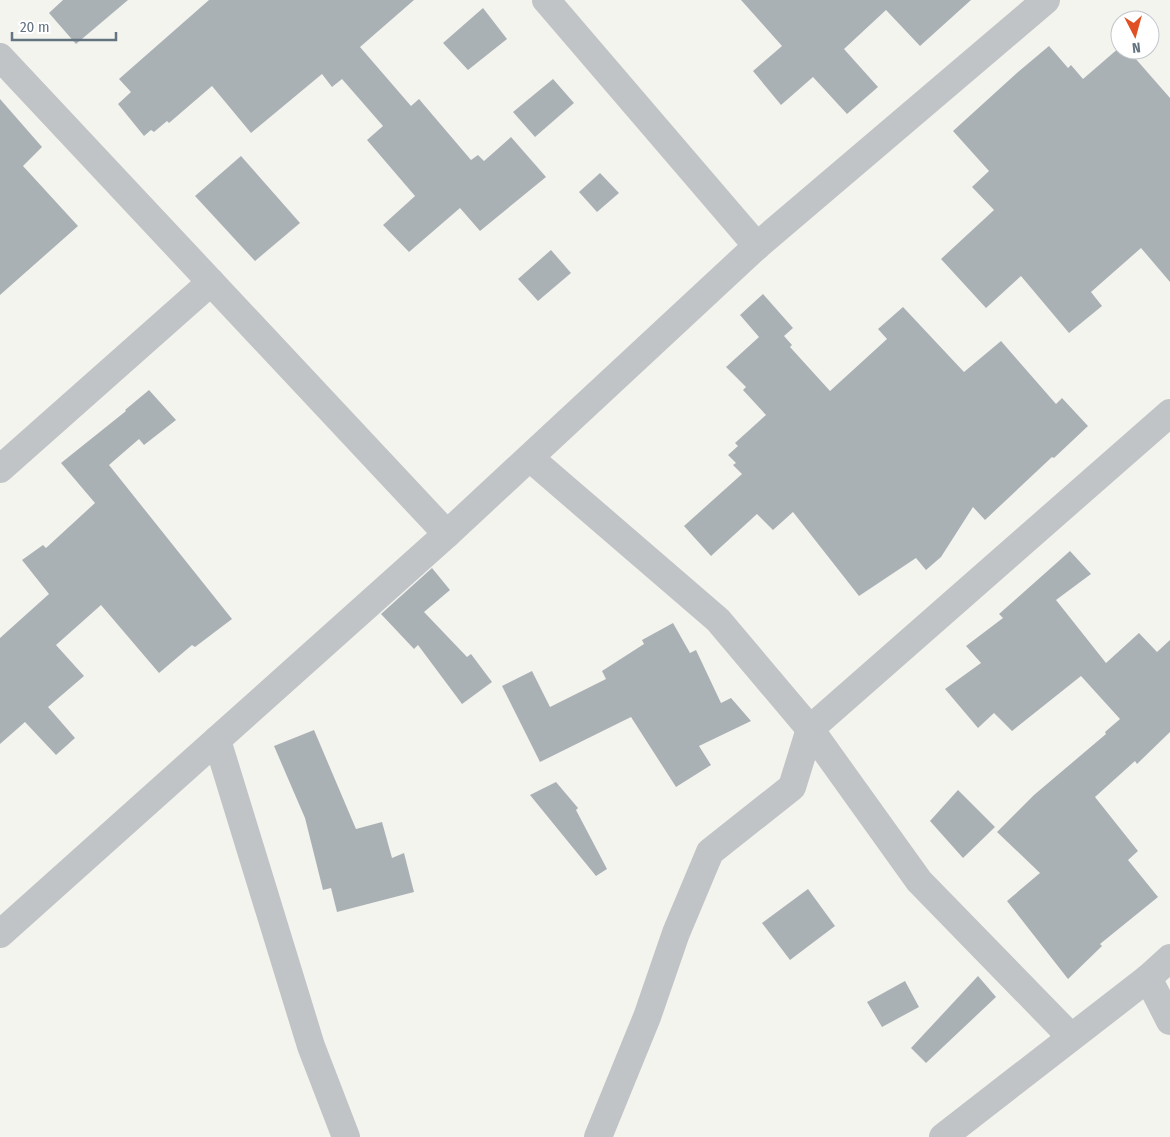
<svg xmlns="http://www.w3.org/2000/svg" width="1170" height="1137" font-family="'Fira Sans Condensed',sans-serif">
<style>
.building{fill:#aab1b5}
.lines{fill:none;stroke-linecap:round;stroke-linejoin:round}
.minor{stroke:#c1c4c7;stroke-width:28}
</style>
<rect width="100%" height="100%" fill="#f4f4ef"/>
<!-- building -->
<g class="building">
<path d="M63 0H128L76 44 49 13Z"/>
<path d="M209 0H414L360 47 411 106 419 99 471 160 478 155 484 161 511 137 546 177 480 231 460 208 409 252 383 225 415 196 367 140 383 126 342 79 332 87 322 74 251 133 212 86 169 123 167 121 154 132 151 130 144 136 118 104 131 92 119 79Z"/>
<path d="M741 0H971L920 46 886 10 844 49 878 87 847 114 813 77 781 105 753 71 782 46Z"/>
<path d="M483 8 507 39 468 70 443 43Z"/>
<path d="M1049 46 1068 68 1071 65 1083 79 1120 47V50H1128L1170 98V282L1141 248 1091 292 1102 306 1069 333 1021 276 986 308 941 259 994 210 972 187 989 171 953 131 1018 72Z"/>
<path d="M553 79 574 103 535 137 513 112Z"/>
<path d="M0 99 42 147 23 166 78 226 0 295Z"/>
<path d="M241 156 300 223 255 261 195 196Z"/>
<path d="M600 173 619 193 597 212 579 192Z"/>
<path d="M551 250 571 273 538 301 518 279Z"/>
<path d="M763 294 793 328 784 336 792 345 790 347 830 391 887 339 878 329 903 307 964 372 1001 341 1056 404 1062 398 1088 426 1054 458 1052 457 985 520 973 507 941 557 926 570 916 558 859 596 793 512 773 530 757 514 711 556 684 526 742 474 733 465 736 463 728 455 738 446 735 443 766 415 743 390 746 387 726 367 759 337 740 315Z"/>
<path d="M149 390 176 420 144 445 139 439 109 465 232 619 195 647 192 645 159 673 101 605 56 645 84 676 48 707 75 738 56 755 25 722 0 744V638L49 594 22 560 43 545 46 548 95 503 61 463 126 411 125 410Z"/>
<path d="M1070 551 1091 574 1056 600 1106 663 1139 633 1157 652 1170 640V732L1137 764 1135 761 1095 797 1138 851 1128 860 1158 897 1100 944 1102 946 1068 979 1007 901 1040 873 997 832 1034 795 1106 734 1105 732 1120 719 1081 676 1012 731 994 713 978 728 945 689 981 663 966 646 1003 618 999 614Z"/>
<path d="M432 568 450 590 424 612 467 657 471 654 492 682 462 704 418 645 414 649 381 614Z"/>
<path d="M673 623 690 653 696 650 721 703 731 698 751 721 699 746 711 765 676 787 631 717 540 762 502 686 532 671 550 707 606 679 602 671 644 644 642 640Z"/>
<path d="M314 730 356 829 382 822 392 858 404 853 414 892 337 912 331 888 323 890 305 818 274 746Z"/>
<path d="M556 782 578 808 576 810 607 869 596 876 530 795Z"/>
<path d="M958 790 995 827 963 858 930 821Z"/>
<path d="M808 889 835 926 790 960 762 923Z"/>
<path d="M978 976 996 997 926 1063 911 1048Z"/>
<path d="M905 981 919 1007 882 1027 867 1002Z"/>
</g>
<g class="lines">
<!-- minor -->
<g class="minor">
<path d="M546 0 757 246"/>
<path d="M0 57 447 534"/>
<path d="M530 458 718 620 810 729 919 881 1071 1037"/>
<path d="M0 469 211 282"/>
<path d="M217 740 311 1046 346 1137"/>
<path d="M0 934 447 534 757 246 1046 0"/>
<path d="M1148 978 1170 1021"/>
<path d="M598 1137 647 1017 676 933 710 852 792 787 810 729 1170 413"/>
<path d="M943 1137 1148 978 1170 958"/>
</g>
</g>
<!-- north arrow -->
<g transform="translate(1135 35) rotate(174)"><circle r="24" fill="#ffffff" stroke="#c1c7cc"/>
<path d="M0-4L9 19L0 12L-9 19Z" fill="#e05023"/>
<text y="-8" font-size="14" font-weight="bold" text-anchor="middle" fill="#637380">N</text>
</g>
<!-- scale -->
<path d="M12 32v8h104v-8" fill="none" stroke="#637380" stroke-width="2.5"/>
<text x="20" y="32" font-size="15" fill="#637380" stroke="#ffffff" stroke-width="4" paint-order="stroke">20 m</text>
</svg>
